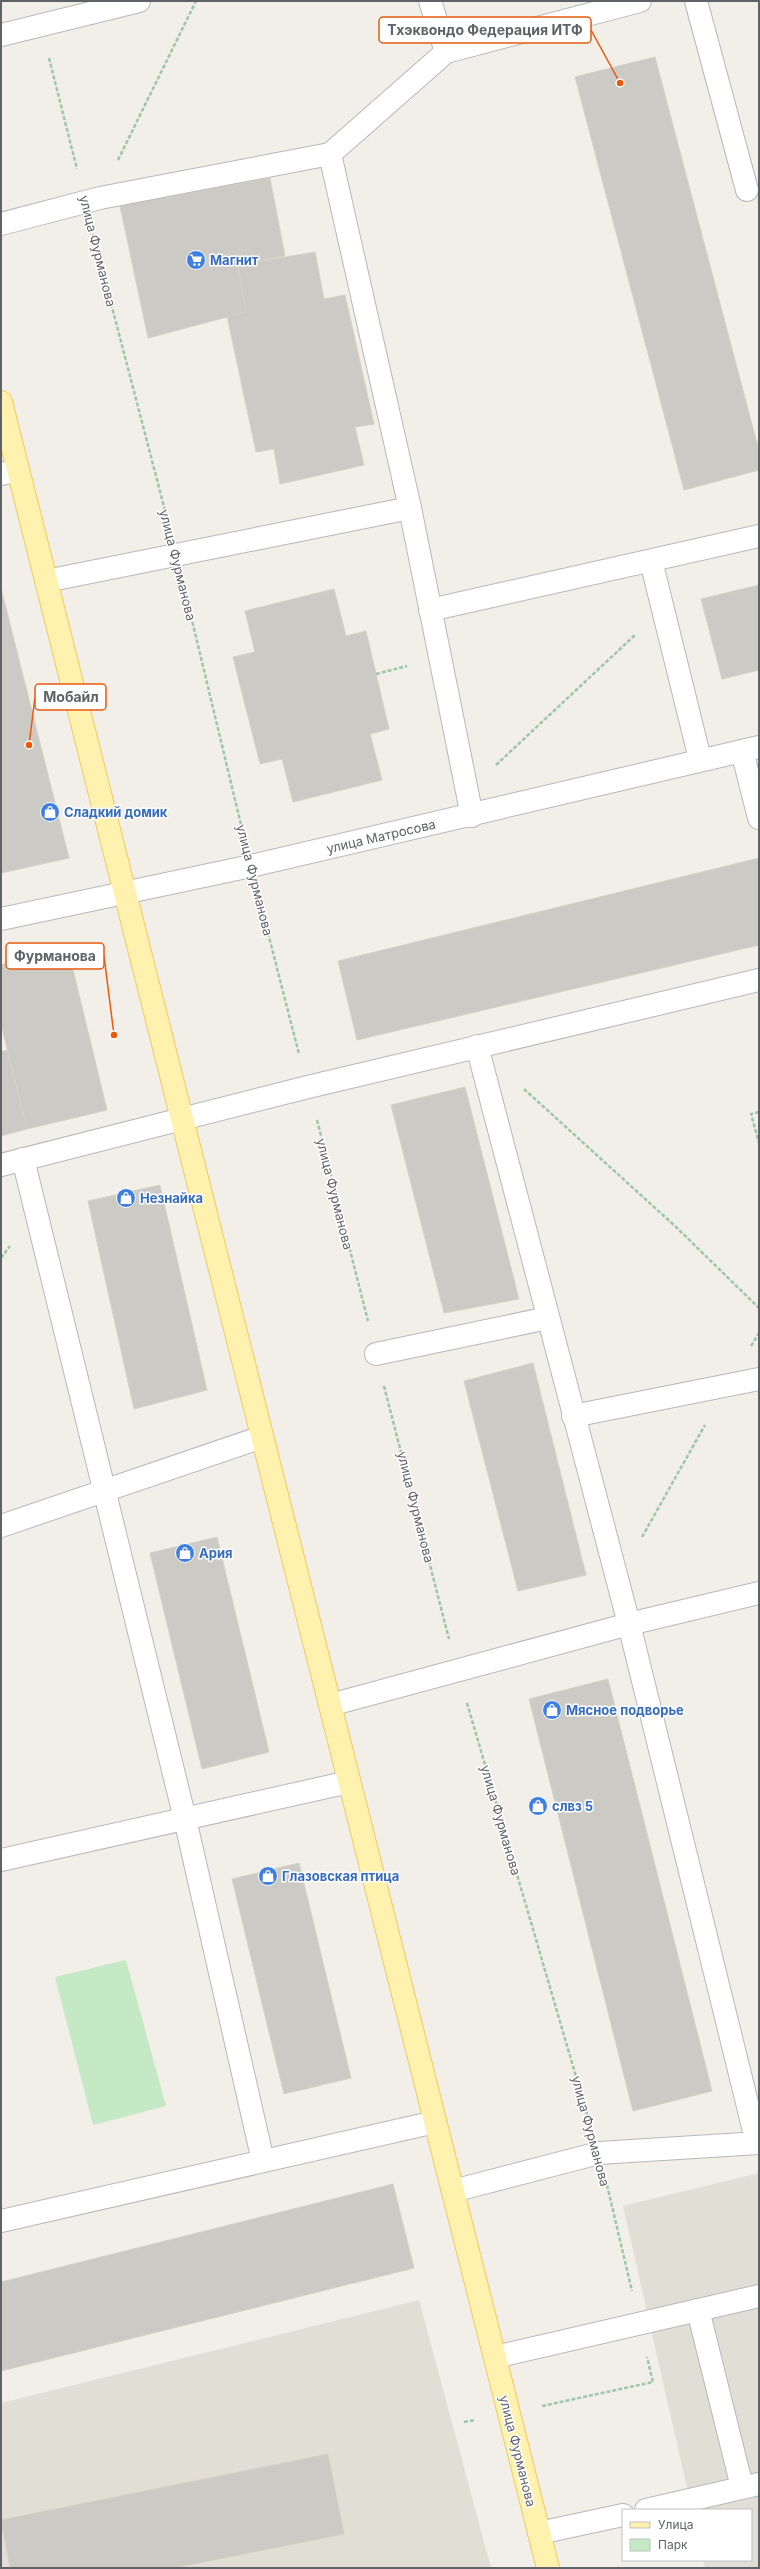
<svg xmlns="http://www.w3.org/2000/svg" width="760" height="2569" font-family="Inter,sans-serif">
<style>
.education{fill:#e1ded6}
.green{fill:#c5e8c5}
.building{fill:#cccac5;stroke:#d6d1c6}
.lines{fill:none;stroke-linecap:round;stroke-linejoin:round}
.minor-casing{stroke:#b5b8bc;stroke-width:24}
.major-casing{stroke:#f2c960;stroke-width:24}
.path{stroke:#9cc7a9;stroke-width:2.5;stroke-dasharray:4 2;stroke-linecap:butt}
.minor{stroke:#fff;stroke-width:22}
.major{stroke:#fff2af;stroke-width:22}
.labels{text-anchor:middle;stroke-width:3;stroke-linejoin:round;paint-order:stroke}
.street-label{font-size:13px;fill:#5f6368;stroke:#fff}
.shop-label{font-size:13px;font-weight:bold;fill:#366cbe;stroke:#fff;text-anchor:start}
.leader{fill:none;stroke:#e8590c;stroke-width:1.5}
.callout-dot{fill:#e8590c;stroke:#fff;stroke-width:1.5}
.callout{fill:#fff;stroke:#e8590c;stroke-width:1.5}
.callout-label{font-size:14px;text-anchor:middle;font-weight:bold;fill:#5f6368}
</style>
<rect width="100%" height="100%" fill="#f1efe8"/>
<!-- education -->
<g class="education">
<path d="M759 2173V2568H705L703 2560H751V2510H692L623 2206Z"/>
<path d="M419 2300 491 2568H1V2403Z"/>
</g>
<!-- green -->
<path class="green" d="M126 1960 166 2106 93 2125 55 1977Z"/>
<!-- building -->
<g class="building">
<path d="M655 57 759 451V470L684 490 575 77Z"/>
<path d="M270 178 285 256 238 265 246 312 148 338 120 206Z"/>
<path d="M315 252 324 299 345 295 374 424 355 427 364 465 280 484 274 449 256 452 227 316 246 312 238 265Z"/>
<path d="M759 585V670L722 679 701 599Z"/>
<path d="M1 588 69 858 1 873Z"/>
<path d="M334 589 346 636 366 631 389 729 370 734 382 780 293 802 282 759 260 764 233 657 255 652 245 611Z"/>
<path d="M759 858V945L357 1040 338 961Z"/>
<path d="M68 949 107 1110 27 1129 1 1024V965Z"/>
<path d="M7 1050 27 1129 1 1136V1052Z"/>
<path d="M465 1087 519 1299 444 1313 391 1105Z"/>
<path d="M160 1185 207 1390 134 1409 88 1201Z"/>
<path d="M533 1363 586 1575 518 1591 464 1381Z"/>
<path d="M217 1537 269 1752 202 1769 150 1553Z"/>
<path d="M608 1679 712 2091 633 2111 529 1699Z"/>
<path d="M299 1863 351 2078 284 2094 232 1879Z"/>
<path d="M393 2184 414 2268 1 2371V2282Z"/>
<path d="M328 2454 344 2534 174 2568H10L1 2520Z"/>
</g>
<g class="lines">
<!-- minor casing -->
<g class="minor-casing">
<g id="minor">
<path d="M430 1 446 52"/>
<path d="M696 1 747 190"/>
<path d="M1 35 139 1"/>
<path d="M330 154 446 52 640 1"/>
<path d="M1 224 100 198 330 154 410 508 46 581"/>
<path d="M1 474 18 470"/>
<path d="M410 508 472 816"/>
<path d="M651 561 700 759"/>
<path d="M430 610 759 536"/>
<path d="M742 751 759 818"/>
<path d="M1 919 251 866 759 747"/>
<path d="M477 1046 629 1624 757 2143"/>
<path d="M23 1159 185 1819 263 2161"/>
<path d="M1 1165 308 1087 759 980"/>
<path d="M376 1354 548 1318"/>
<path d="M573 1416 759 1379"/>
<path d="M1 1526 262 1437"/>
<path d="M330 1705 629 1624 759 1593"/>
<path d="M1 1860 349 1782"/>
<path d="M453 2191 599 2153 759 2143"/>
<path d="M1 2221 435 2122"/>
<path d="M698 2310 742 2487"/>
<path d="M495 2357 759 2296"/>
<path d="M646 2510 759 2484"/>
<path d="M539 2533 623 2515"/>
</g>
</g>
<!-- major casing -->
<g class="major-casing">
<path id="major" d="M1 402 548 2568"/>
</g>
<!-- path -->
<g class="path">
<path d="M49 58 77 169"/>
<path d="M118 160 196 1"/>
<path d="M93 234 168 522"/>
<path d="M184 587 243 833"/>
<path d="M376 674 407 666"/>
<path d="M496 765 635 635"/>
<path d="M259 898 299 1054"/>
<path d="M524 1089 675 1226 759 1308"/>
<path d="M759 1112 751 1114 759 1143"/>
<path d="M317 1120 368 1321"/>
<path d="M1 1258 10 1246"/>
<path d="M751 1346 759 1333"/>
<path d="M384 1386 449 1639"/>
<path d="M642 1537 705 1425"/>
<path d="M467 1703 589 2121"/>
<path d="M607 2185 632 2291"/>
<path d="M542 2406 653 2382 647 2357"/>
<path d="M464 2422 475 2420"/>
</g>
<!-- minor -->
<use href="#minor" class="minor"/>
<!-- major -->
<use href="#major" class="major"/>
</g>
<!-- icons -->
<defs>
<g id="supermarket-disc" transform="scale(1)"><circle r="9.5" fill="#3f7fe0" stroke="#fff"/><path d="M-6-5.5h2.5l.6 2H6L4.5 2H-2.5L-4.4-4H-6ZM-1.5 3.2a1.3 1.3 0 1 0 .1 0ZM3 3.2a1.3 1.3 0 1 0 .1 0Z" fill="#fff"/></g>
<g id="shop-disc" transform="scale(1)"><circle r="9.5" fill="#3f7fe0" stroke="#fff"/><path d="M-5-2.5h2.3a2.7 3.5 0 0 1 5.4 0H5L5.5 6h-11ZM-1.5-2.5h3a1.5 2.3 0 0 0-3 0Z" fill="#fff"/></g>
</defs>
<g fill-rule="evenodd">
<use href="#supermarket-disc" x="196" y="260"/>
<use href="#shop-disc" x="50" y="812"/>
<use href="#shop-disc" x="126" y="1198"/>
<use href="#shop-disc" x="185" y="1553"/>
<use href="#shop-disc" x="552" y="1710"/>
<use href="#shop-disc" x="538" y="1806"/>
<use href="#shop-disc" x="268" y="1876"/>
</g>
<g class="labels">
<!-- street labels -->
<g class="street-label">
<text transform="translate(98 251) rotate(76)" y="5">улица Фурманова</text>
<text transform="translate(178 565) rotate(76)" y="5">улица Фурманова</text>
<text transform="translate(381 836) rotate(-13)" y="5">улица Матросова</text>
<text transform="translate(255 880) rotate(76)" y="5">улица Фурманова</text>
<text transform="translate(335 1194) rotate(76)" y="5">улица Фурманова</text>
<text transform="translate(416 1507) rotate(76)" y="5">улица Фурманова</text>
<text transform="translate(501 1820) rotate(74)" y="5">улица Фурманова</text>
<text transform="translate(591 2131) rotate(75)" y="5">улица Фурманова</text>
<text transform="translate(518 2451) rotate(76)" y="5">улица Фурманова</text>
</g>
<!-- shop labels -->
<g class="shop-label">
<text x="210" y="265">Магнит</text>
<text x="64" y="817">Сладкий домик</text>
<text x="140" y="1203">Незнайка</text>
<text x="199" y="1558">Ария</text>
<text x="566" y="1715">Мясное подворье</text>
<text x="552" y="1811">слвз 5</text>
<text x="282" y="1881">Глазовская птица</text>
</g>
</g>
<!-- callouts -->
<path class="leader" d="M620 83L591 30M29 745L35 697M114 1035L104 956"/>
<g class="callout-dot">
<circle cx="620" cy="83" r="4"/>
<circle cx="29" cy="745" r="4"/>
<circle cx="114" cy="1035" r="4"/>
</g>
<g class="callout">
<rect x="379" y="17" width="212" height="26" rx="4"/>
<rect x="35" y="684" width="71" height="26" rx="4"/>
<rect x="6" y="943" width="98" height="26" rx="4"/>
</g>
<g class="callout-label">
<text x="485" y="35">Тхэквондо Федерация ИТФ</text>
<text x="71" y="702">Мобайл</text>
<text x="55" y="961">Фурманова</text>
</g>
<!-- border -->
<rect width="760" height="2569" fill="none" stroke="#5f6368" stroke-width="4"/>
<!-- legend -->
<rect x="622" y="2509" width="130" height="52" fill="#ffffff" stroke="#bfc1c3"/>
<rect x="630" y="2522" width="20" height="6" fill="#fff2af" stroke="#bfc1c3"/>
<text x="658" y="2529" font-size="12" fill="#5f6368">Улица</text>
<rect x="630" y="2539" width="20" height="12" fill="#c5e8c5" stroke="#bfc1c3"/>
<text x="658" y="2549" font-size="12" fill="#5f6368">Парк</text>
</svg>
